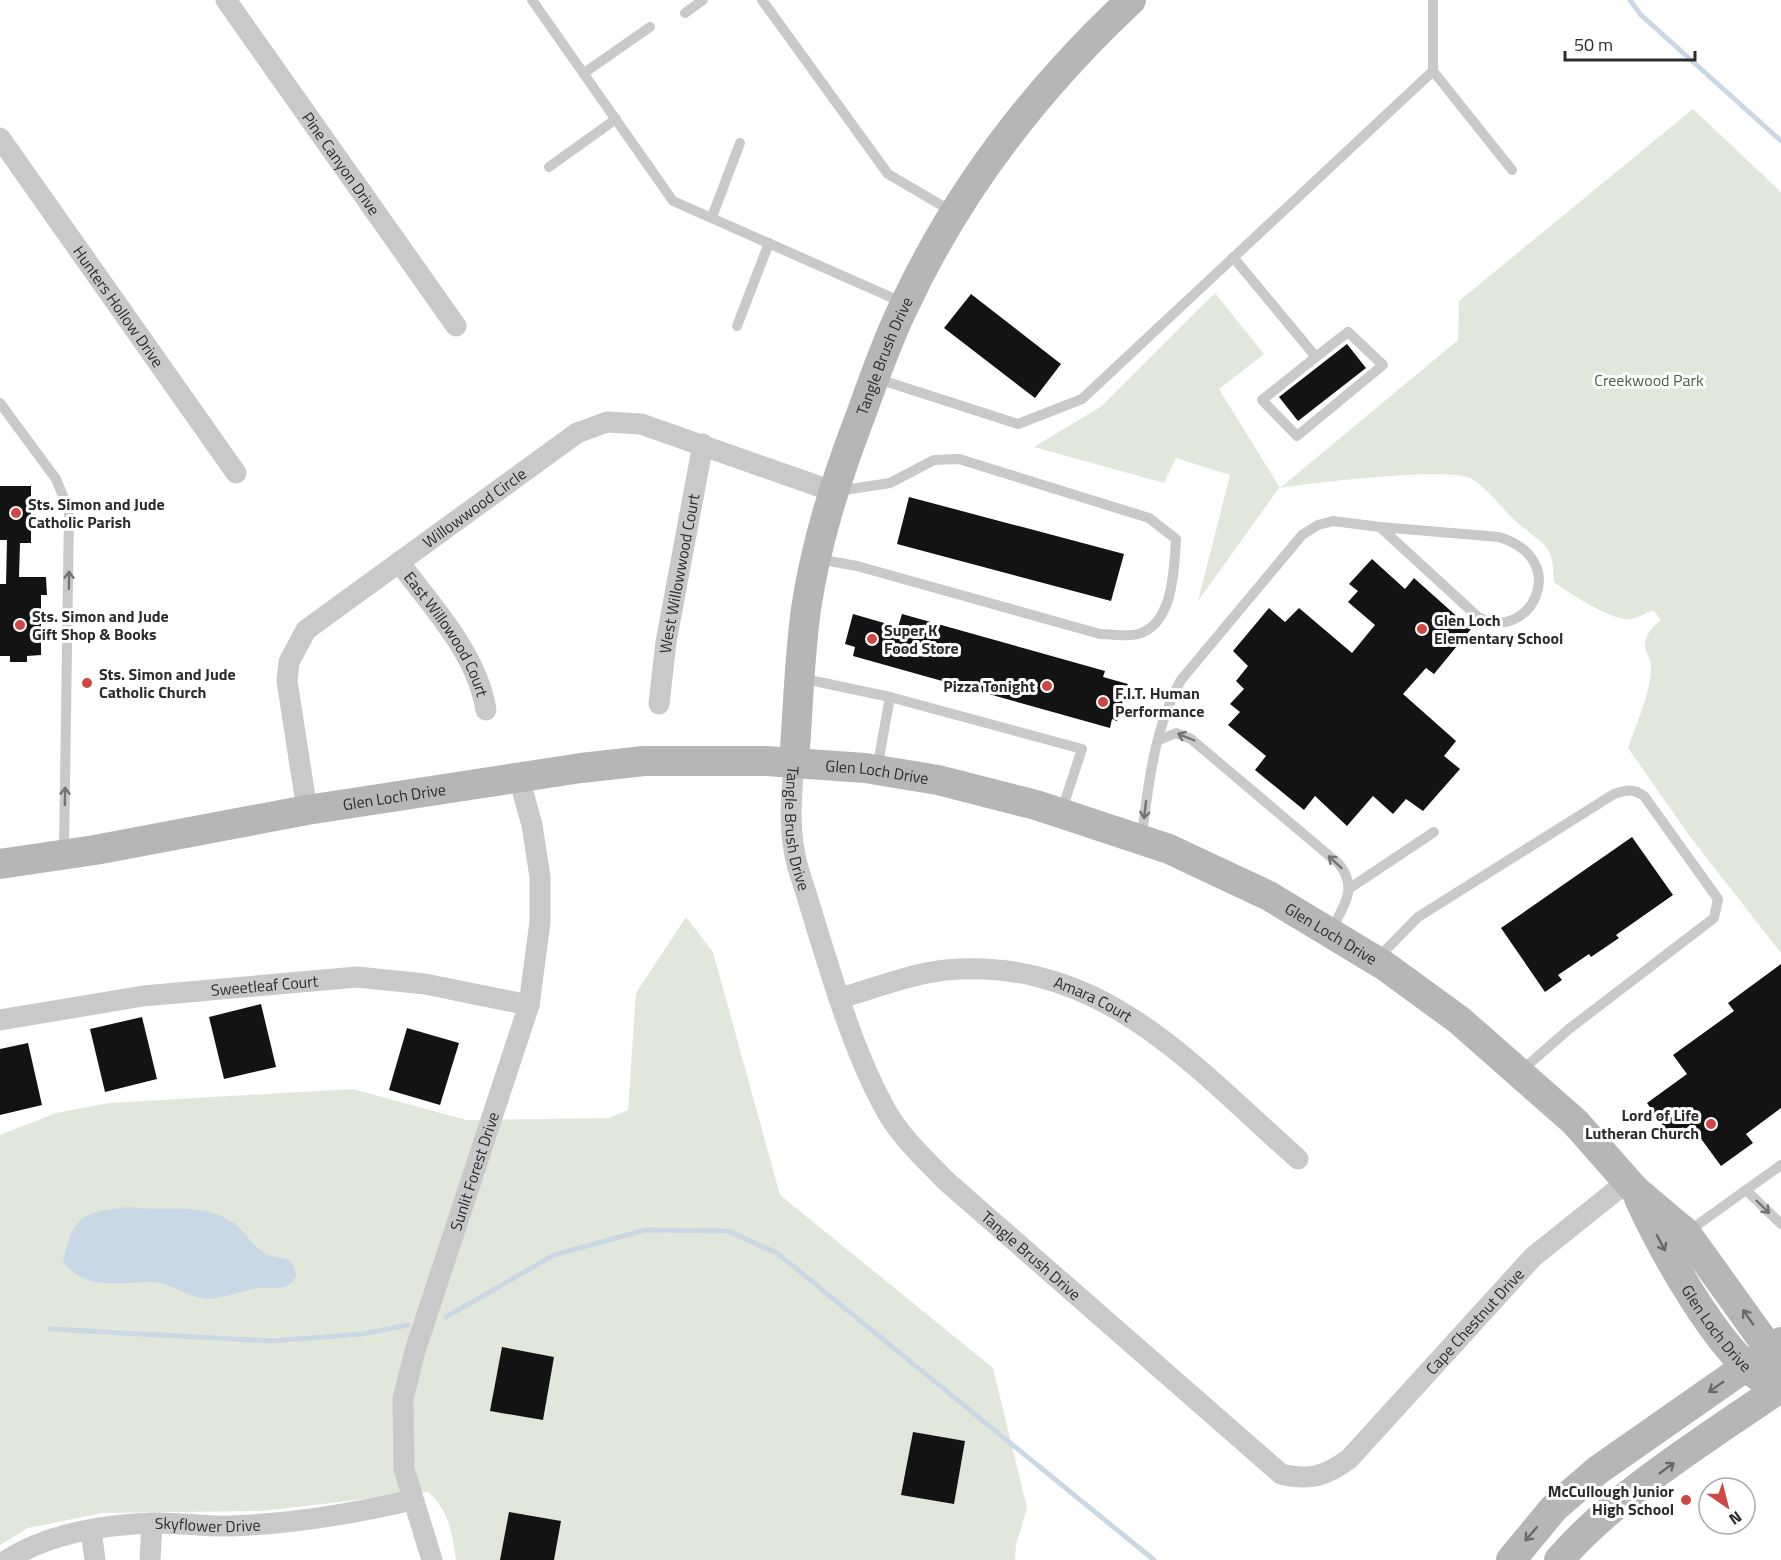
<svg xmlns="http://www.w3.org/2000/svg" width="1781" height="1560" font-family="'Titillium Web',sans-serif">
<style>
.green{fill:#e1e8db}
.water{fill:#cad8e6}
.lines{fill:none;stroke-linecap:round;stroke-linejoin:round}
.stream{stroke:#cad8e6;stroke-width:5}
.building{fill:#131313}
.lane{stroke:#c9c9c9;stroke-width:10}
.street{stroke:#c9c9c9;stroke-width:21}
.secondary{stroke:#b6b6b6;stroke-width:30}
.oneway{stroke:#737373}
.oneway2{stroke:#6a6a6a}
.poi-dot{fill:#ce4843;stroke:#fff;stroke-width:2}
.labels{text-anchor:middle;stroke-width:6;stroke-linejoin:round;paint-order:stroke}
.street-label{font-size:16px;fill:#2c2c2c;stroke:#fff}
.park-label{font-size:16px;fill:#4c6240;stroke:#fff}
.poi-label{font-size:16px;font-weight:bold;fill:#2c2c2c;stroke:#fff;text-anchor:start}
</style>
<rect width="100%" height="100%" fill="#fff"/>
<!-- green -->
<g class="green">
<path d="M1693 109 1781 192V953L1691 838 1628 748C1636 725 1652 689 1651 665 1651 658 1644 652 1645 643 1646 634 1654 625 1661 620L1653 610C1646 613 1638 618 1631 619 1613 622 1569 593 1554 582 1553 543 1546 547 1519 524 1503 511 1490 490 1472 479 1449 466 1311 483 1279 488L1198 601 1230 475 1176 458 1164 483 1034 447 1102 406 1215 293 1264 354 1219 389 1280 488 1458 340 1459 301Z"/>
<path d="M686 917 713 952 780 1195 993 1368 1027 1508 1016 1545 1015 1560H456C452 1533 449 1510 428 1492L261 1511 103 1513 28 1528 0 1545V1135L56 1113 109 1103 353 1089 466 1120 609 1118 628 1110 636 993Z"/>
</g>
<!-- water -->
<path class="water" d="M128 1207C162 1212 199 1202 229 1220 242 1226 249 1243 263 1252 280 1263 291 1250 297 1276 294 1279 291 1284 287 1286 277 1290 270 1287 260 1288 241 1290 221 1301 201 1298 185 1295 169 1283 153 1282 121 1282 86 1292 63 1262 73 1216 82 1212 128 1207Z"/>
<g class="lines">
<!-- stream -->
<g class="stream">
<path d="M1630 0 1641 15 1781 141"/>
<path d="M446 1317 554 1255 645 1230 728 1231 777 1253 1154 1560"/>
<path d="M50 1329 272 1341 362 1334 408 1325"/>
</g>
</g>
<!-- building -->
<g class="building">
<path d="M971 294 1061 364 1035 398 944 328Z"/>
<path d="M1347 344 1366 368 1298 421 1279 397Z"/>
<path d="M0 486H31V543H20L19 577H46L47 595H41V655L27 656V662H10V656H0V584H6L7 540H0Z"/>
<path d="M909 497 1124 554 1111 601 897 544Z"/>
<path d="M1372 559 1405 589 1414 578 1471 629 1434 674 1426 668 1403 694 1456 741 1444 756 1460 769 1423 811 1406 799 1393 814 1373 796 1347 826 1315 796 1304 810 1255 770 1266 756 1228 725 1240 712 1230 704 1244 689 1236 681 1248 666 1233 651 1269 608 1285 622 1299 608 1352 653 1375 625 1348 602 1358 591 1349 584Z"/>
<path d="M853 614 898 627 902 614 1105 671 1103 677 1128 684 1117 721 1112 719 1110 728 853 656 855 647 845 644Z"/>
<path d="M1632 837 1673 895 1616 935 1619 938 1591 957 1589 954 1558 975 1562 980 1545 992 1501 928Z"/>
<path d="M1781 964V1108L1746 1134 1753 1143 1721 1166 1691 1125 1672 1138 1647 1103 1687 1074 1673 1055 1734 1011 1728 1003Z"/>
<path d="M261 1004 276 1067 224 1079 209 1017Z"/>
<path d="M142 1017 157 1079 105 1092 90 1029Z"/>
<path d="M407 1028 459 1043 440 1105 389 1090Z"/>
<path d="M28 1043 42 1105 0 1115V1049Z"/>
<path d="M502 1347 554 1357 543 1420 490 1411Z"/>
<path d="M913 1432 965 1441 954 1504 901 1495Z"/>
<path d="M509 1512 561 1521 554 1560H500Z"/>
</g>
<g class="lines">
<!-- lane -->
<g class="lane">
<path d="M532 0 673 201 904 303"/>
<path d="M762 0 888 174 953 212"/>
<path d="M685 13 703 0"/>
<path d="M1433 71 1512 170"/>
<path d="M584 73 650 27"/>
<path d="M549 167 616 119"/>
<path d="M712 217 740 143"/>
<path d="M1233 257 1316 357 1262 400 1297 436 1383 365 1348 332 1316 357"/>
<path d="M737 326 769 243"/>
<path d="M875 378 1018 424 1082 399 1433 71V0"/>
<path d="M0 403 56 479 69 511 64 851"/>
<path d="M818 559 857 566 1100 634C1112 634 1128 637 1138 634 1174 624 1174 568 1176 539L1149 518 959 459 934 460 890 483 838 491"/>
<path d="M800 678 890 697"/>
<path d="M1159 740 1176 733 1191 739 1339 864C1359 889 1343 906 1331 931"/>
<path d="M877 769 890 697 1082 749 1061 813"/>
<path d="M1142 836C1148 784 1155 726 1181 680L1302 535 1318 525 1333 521 1380 527 1478 617C1529 645 1574 560 1499 537L1380 527"/>
<path d="M1350 888 1434 832"/>
<path d="M1377 959 1418 917 1614 794C1626 790 1633 788 1644 796L1718 899 1714 918 1569 1029 1521 1071"/>
<path d="M1746 1190 1781 1224"/>
<path d="M1686 1233 1781 1165"/>
</g>
<!-- street -->
<g class="street">
<path id="s1" d="M226 0 456 326"/>
<path id="s2" d="M0 138 236 473"/>
<path id="s3" d="M399 562C432 607 477 653 486 710"/>
<path id="s4" d="M659 704 666 642 703 444"/>
<path id="s5" d="M794 763C791 799 788 832 798 868 823 944 848 1045 888 1114 903 1139 925 1159 945 1180L1281 1474C1310 1481 1326 1476 1349 1459L1533 1257 1628 1181"/>
<path id="s6" d="M307 810 287 681 289 662 306 630 577 433 607 422 641 424 832 491"/>
<path id="s7" d="M841 998C875 988 910 974 946 970 1101 956 1192 1065 1298 1159"/>
<path id="s8" d="M0 1020 143 996 357 977 425 984 529 1005"/>
<path d="M91 1530 95 1560"/>
<path id="s9" d="M7 1560C50 1533 102 1525 152 1523 178 1522 204 1527 230 1526 292 1524 352 1514 412 1500"/>
<path d="M150 1560 152 1523"/>
<path id="s10" d="M432 1560 404 1469 403 1399 415 1351 529 1005 540 922V877L532 825 519 778"/>
</g>
<!-- secondary -->
<g class="secondary">
<path id="s11" d="M794 763C798 712 799 660 806 609 816 542 836 480 860 417 874 379 887 340 905 304 959 189 1039 86 1131 0"/>
<path id="s12" d="M0 864 95 850 307 810 581 768 644 761H766L865 768 938 780 1036 805 1169 849 1269 896 1385 966 1459 1020 1575 1122 1635 1190 1686 1233 1770 1350 1777 1389"/>
<path id="s13" d="M1639 1198C1661 1247 1717 1349 1761 1378"/>
<path d="M1511 1560 1554 1508 1598 1470 1781 1342"/>
<path d="M1559 1560C1617 1493 1708 1438 1781 1387"/>
</g>
</g>
<!-- one-way arrows -->
<defs><path id="oneway-shaft" d="M-6 0H5M1.5-3L5.5 0L1.5 3" fill="none" stroke-width="1.6" stroke-linecap="round" stroke-linejoin="round" transform="scale(1.5)"/></defs>
<g class="oneway">
<use href="#oneway-shaft" transform="translate(69 580) rotate(-89)"/>
<use href="#oneway-shaft" transform="translate(1186 737) rotate(-157)"/>
<use href="#oneway-shaft" transform="translate(65 796) rotate(-89)"/>
<use href="#oneway-shaft" transform="translate(1145 810) rotate(97)"/>
<use href="#oneway-shaft" transform="translate(1335 862) rotate(-137)"/>
<use href="#oneway-shaft" transform="translate(1763 1207) rotate(44)"/>
</g>
<g class="oneway2">
<use href="#oneway-shaft" transform="translate(1661 1243) rotate(62)"/>
<use href="#oneway-shaft" transform="translate(1748 1317) rotate(-125)"/>
<use href="#oneway-shaft" transform="translate(1716 1387) rotate(145)"/>
<use href="#oneway-shaft" transform="translate(1667 1468) rotate(-36)"/>
<use href="#oneway-shaft" transform="translate(1531 1534) rotate(131)"/>
</g>
<!-- markers -->
<g class="poi-dot">
<circle cx="16" cy="513" r="6"/>
<circle cx="20" cy="625" r="6"/>
<circle cx="1422" cy="629" r="6"/>
<circle cx="872" cy="639" r="6"/>
<circle cx="87" cy="683" r="6"/>
<circle cx="1047" cy="686" r="6"/>
<circle cx="1103" cy="702" r="6"/>
<circle cx="1711" cy="1124" r="6"/>
<circle cx="1686" cy="1500" r="6"/>
</g>
<g class="labels">
<!-- street labels -->
<g class="street-label">
<text dy="6" stroke="none"><textPath href="#s1" startOffset="200">Pine Canyon Drive</textPath></text>
<text dy="6" stroke="none"><textPath href="#s2" startOffset="206">Hunters Hollow Drive</textPath></text>
<text dy="6" stroke="none"><textPath href="#s11" startOffset="420">Tangle Brush Drive</textPath></text>
<text dy="6" stroke="none"><textPath href="#s6" startOffset="394">Willowwood Circle</textPath></text>
<text dy="6" stroke="none"><textPath href="#s4" startOffset="132">West Willowwood Court</textPath></text>
<text dy="6" stroke="none"><textPath href="#s3" startOffset="87">East Willowood Court</textPath></text>
<text dy="6" stroke="none"><textPath href="#s12" startOffset="886">Glen Loch Drive</textPath></text>
<text dy="6" stroke="none"><textPath href="#s12" startOffset="400">Glen Loch Drive</textPath></text>
<text dy="6" stroke="none"><textPath href="#s5" startOffset="66">Tangle Brush Drive</textPath></text>
<text dy="6" stroke="none"><textPath href="#s12" startOffset="1372">Glen Loch Drive</textPath></text>
<text dy="6" stroke="none"><textPath href="#s8" startOffset="267">Sweetleaf Court</textPath></text>
<text dy="6" stroke="none"><textPath href="#s7" startOffset="261">Amara Court</textPath></text>
<text dy="6" stroke="none"><textPath href="#s10" startOffset="404">Sunlit Forest Drive</textPath></text>
<text dy="6" stroke="none"><textPath href="#s5" startOffset="570">Tangle Brush Drive</textPath></text>
<text dy="6" stroke="none"><textPath href="#s5" startOffset="1161">Cape Chestnut Drive</textPath></text>
<text dy="6" stroke="none"><textPath href="#s13" startOffset="152">Glen Loch Drive</textPath></text>
<text dy="6" stroke="none"><textPath href="#s9" startOffset="207">Skyflower Drive</textPath></text>
</g>
<!-- park labels -->
<g class="park-label">
<text x="1649" y="386">Creekwood Park</text>
</g>
<!-- poi labels -->
<g class="poi-label">
<text x="28" y="510">Sts. Simon and Jude<tspan x="28" dy="18">Catholic Parish</tspan></text>
<text x="32" y="622">Sts. Simon and Jude<tspan x="32" dy="18">Gift Shop &amp; Books</tspan></text>
<text x="1434" y="626">Glen Loch<tspan x="1434" dy="18">Elementary School</tspan></text>
<text x="884" y="636">Super K<tspan x="884" dy="18">Food Store</tspan></text>
<text x="99" y="680">Sts. Simon and Jude<tspan x="99" dy="18">Catholic Church</tspan></text>
<text x="1035" y="692" text-anchor="end">Pizza Tonight</text>
<text x="1115" y="699">F.I.T. Human<tspan x="1115" dy="18">Performance</tspan></text>
<text x="1699" y="1121" text-anchor="end">Lord of Life<tspan x="1699" dy="18">Lutheran Church</tspan></text>
<text x="1674" y="1497" text-anchor="end">McCullough Junior<tspan x="1674" dy="18">High School</tspan></text>
</g>
</g>
<!-- north arrow -->
<g transform="translate(1727 1506) rotate(145)"><circle r="28" fill="#ffffff" stroke="#ababab" stroke-width="1.5"/>
<path d="M0-4.5L10 22L0 15L-10 22Z" fill="#ce4843"/>
<text y="-9" font-size="16" font-weight="bold" text-anchor="middle" fill="#2c2c2c">N</text>
</g>
<!-- scale -->
<path d="M1565 51v9h130v-9" fill="none" stroke="#2c2c2c" stroke-width="3"/>
<text x="1574" y="51" font-size="18" fill="#2c2c2c" stroke="#ffffff" stroke-width="4.5" paint-order="stroke">50 m</text>
</svg>
